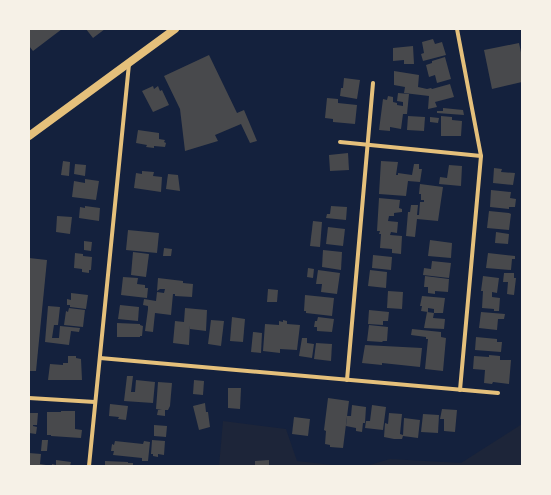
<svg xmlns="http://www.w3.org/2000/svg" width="551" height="495" font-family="'Alegreya Sans',sans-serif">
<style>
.green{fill:#1d2539}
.building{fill:#48494c}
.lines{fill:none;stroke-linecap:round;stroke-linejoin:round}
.minor{stroke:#e5c07b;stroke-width:4}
.secondary{stroke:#e5c07b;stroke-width:8}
</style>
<rect width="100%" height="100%" fill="#14213d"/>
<!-- green -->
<g class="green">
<path d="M223 421 286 429 297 461 341 466H219Z"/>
<path d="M522 424V466H366L390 459 461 463Z"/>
</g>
<!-- building -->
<g class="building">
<path d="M29 29H62L33 51 29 46Z"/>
<path d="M86 29H105L93 38Z"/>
<path d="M433 39 435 44 442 42 446 55 423 61 421 54 424 53 422 42Z"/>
<path d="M519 43 522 57V82L492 89 484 50Z"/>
<path d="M413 46 414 64H404V60L393 61V48Z"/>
<path d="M209 55 237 113 244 110 257 141 250 143 241 124 215 135 218 141 185 151 180 109 164 76Z"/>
<path d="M445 57 451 79 437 83 435 75 429 77 426 65 432 63V61Z"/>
<path d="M394 71 419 75 418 87 427 89 431 88 432 89 450 84 454 97 435 102 437 107 428 109 429 96 404 93 405 87 394 85Z"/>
<path d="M344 78 360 80 357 99 340 96 341 88H343Z"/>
<path d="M153 86 154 89 158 86 160 91 162 90 169 105 153 112 142 91Z"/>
<path d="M398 93 409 94 407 114H403L401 129 390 127V131L379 130 383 99 387 100 388 96 393 97V102L397 103V105L403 106V102L397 101Z"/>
<path d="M327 98 338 99V103L357 105 355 124 333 122V119L325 118Z"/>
<path d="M443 108 463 110 464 115 437 113V111H443Z"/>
<path d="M408 116 425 117 424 131 407 130Z"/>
<path d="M441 116 452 117V120L462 121 461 136H441Z"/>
<path d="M430 117 439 118 438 123 430 122Z"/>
<path d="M138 130 159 133V139L165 140 164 142 166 143 165 147 154 146V148L146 147 147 145 136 143Z"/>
<path d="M348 153 349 170 330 171 329 155Z"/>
<path d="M63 161 70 162 69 176 61 175Z"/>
<path d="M381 161 398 162 396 175H398V173L412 175 414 164H419V169H422L420 182 408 181 406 196 379 194Z"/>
<path d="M75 164 86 165 85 176 74 174Z"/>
<path d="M449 165 462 166 461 186 439 184 440 177 447 178Z"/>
<path d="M494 168 502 169 501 172 515 173 513 185 493 183Z"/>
<path d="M142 171 154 172 153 176 162 177 161 192 134 188 136 173 142 174Z"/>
<path d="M168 174 178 175 180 191 166 189Z"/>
<path d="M85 179 99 181 96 200 72 197 74 181 85 183Z"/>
<path d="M420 184 443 187 438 221 417 219 415 237 406 236 408 212H410L411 205H418L417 215H419L420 202H424V200H421V194H419Z"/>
<path d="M491 190 511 192 510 198 516 199 515 207H509V209L490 207Z"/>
<path d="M379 198 400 200 399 208 402 209V212L394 213V216H389L388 221 398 222 397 233 391 232 390 235 402 236 401 254 392 253V249L380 248 381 234H379L380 231H377Z"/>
<path d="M85 206 100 208 99 221 79 218 80 207 85 208Z"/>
<path d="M331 206 347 207 346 220 326 218 327 214H330Z"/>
<path d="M489 211 509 213 511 214 509 230 487 228Z"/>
<path d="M57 216 72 217 70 234 56 232Z"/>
<path d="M313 221 322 222 320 247 310 246Z"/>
<path d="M328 227 345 229 343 246 326 244Z"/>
<path d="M128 230 159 233 157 253 126 250Z"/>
<path d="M496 232 509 234 508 244 495 243Z"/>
<path d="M430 240 452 243 451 258 428 256Z"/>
<path d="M84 241 92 242 91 251 84 250Z"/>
<path d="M164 248 172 249 171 256H163Z"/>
<path d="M323 250 342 252 341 270 322 267Z"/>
<path d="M133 252 149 254 146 277 131 275Z"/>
<path d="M75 253 83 254V256L92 257 91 270H89V273L82 272V269L74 268Z"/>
<path d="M488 253 515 256V259H512L511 270 486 268Z"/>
<path d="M373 255 392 257 391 270 372 268Z"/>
<path d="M29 258 47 260 36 371H29Z"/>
<path d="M432 261 451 263 449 278 423 275 424 268 431 269Z"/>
<path d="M308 268 314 269 313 278 307 277Z"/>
<path d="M318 270 340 273 337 294 321 292 322 284H316Z"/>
<path d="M370 270 387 272 386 288 368 286Z"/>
<path d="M504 273H514V278H516L514 295 507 294 508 282H503Z"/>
<path d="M425 276 449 279 448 292 435 291V294L428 293V287H424Z"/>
<path d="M483 276 499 278 497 293 492 292V297L500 298 499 311H494V309L482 308 483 291H481Z"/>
<path d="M123 277 138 278 137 284 145 285V288H148L147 298 121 295Z"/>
<path d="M158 278 183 281V283L193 284 192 297 175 296V294H173L171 315 155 313 153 332 145 331 148 309V306L143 305 144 299 156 301 157 292 164 293 165 289H160L157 291Z"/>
<path d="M268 289 278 290 277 302H267Z"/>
<path d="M388 291 403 292 402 309 387 308Z"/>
<path d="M71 293 88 295 86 309 70 307V305H67V299L71 300Z"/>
<path d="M305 295 334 298 332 316 306 313V311H304Z"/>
<path d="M422 296 445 298 443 313H434V309L428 308V312L421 311 422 306H420Z"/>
<path d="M120 305 139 307 138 321 118 319Z"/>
<path d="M48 306 60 307 58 325H54L52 338H59L60 326 80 328 79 332 71 331 69 345 45 342Z"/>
<path d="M69 308 85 310 83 327 64 325 66 311 68 312Z"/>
<path d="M185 308 207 310 206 331 190 329V325L189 345 173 343 175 321 184 322Z"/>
<path d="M369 310 389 312 388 321H383V325L368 324Z"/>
<path d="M427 312 434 313 433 318 445 319 444 329 424 328Z"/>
<path d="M481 312 505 314 504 319H498L497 330 479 328Z"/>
<path d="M232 317 245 319 243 342 230 341Z"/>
<path d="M318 317 334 319 332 332 317 331V327H314L315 321H317Z"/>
<path d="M211 320 224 321 221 346 208 344Z"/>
<path d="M283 320 287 321V324L300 325 297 350 280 349V353L263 351 265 324 279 325V321L283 322Z"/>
<path d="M117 323 140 324V325L143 326 142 336H140V337H117Z"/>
<path d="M369 325 388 327 387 341H383L382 342 367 341Z"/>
<path d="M412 329 441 332V337L446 338 443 371 425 369 428 339H426V337L411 335Z"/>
<path d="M253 332 262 333 261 353 251 352Z"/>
<path d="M476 337 497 339V342H502L501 352 475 350Z"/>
<path d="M302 338H307V343L314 344 312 358 299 356Z"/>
<path d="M316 343 332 344 331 361 314 359Z"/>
<path d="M365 345 422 348 420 367 382 363V365L362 363Z"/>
<path d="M489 355 500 356V360H511L509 384 493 382 492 384 484 383 485 370 473 369 474 356 489 357Z"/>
<path d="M68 356H76V358L81 359 82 380H48L50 364 63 365V363H68Z"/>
<path d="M127 376H133L131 392H135L136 380 155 382 153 403 124 401Z"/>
<path d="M194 380 204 381 203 395 193 394Z"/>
<path d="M158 382 172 383 170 406 168 410H165V416L157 415 158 410H162L156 409Z"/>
<path d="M228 388H241L240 409 228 408Z"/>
<path d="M328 398 349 401 343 448 330 447V445L325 444 326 431 324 430Z"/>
<path d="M205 403 206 412H208L210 427 199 430 193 406Z"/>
<path d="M110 404 128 406 126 420 118 419 119 417 109 416Z"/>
<path d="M352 405 366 407 365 423H363L362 432 356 431V428L346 426 347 416H351Z"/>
<path d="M372 405 386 407 383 430 365 428 366 421H370Z"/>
<path d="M442 409 457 410 455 432 444 431V419H440Z"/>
<path d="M61 411H75V429L82 430 81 438 51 436V435H47V412H61Z"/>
<path d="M29 413H38L37 425H33V426L37 427 36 434 29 433Z"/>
<path d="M389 413 402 414 400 434 403 435 404 418 420 420 418 438 403 436 402 439H394L384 437 385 423 388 424Z"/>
<path d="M423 414 439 415 438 433 421 432Z"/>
<path d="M294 417 310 419 308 436 292 434Z"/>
<path d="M154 425 167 426 166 437 154 436Z"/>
<path d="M42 440H48L47 451H41Z"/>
<path d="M152 440 165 441 164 455 158 454V457L153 456V454H151Z"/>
<path d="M115 441 143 444 144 441 150 442 148 461H142V458L113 455 114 451H111L112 444 114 445Z"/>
<path d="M29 453 41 454 40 464 46 465V466H29Z"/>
<path d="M56 460 71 462 70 466H52V464L56 465Z"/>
<path d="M269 460V466H255V461Z"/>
<path d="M105 461 128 462V463H133V466H105Z"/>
</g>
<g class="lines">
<!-- minor -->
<g class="minor">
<path d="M457 29 481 156 460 390"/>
<path d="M340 142 481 156"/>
<path d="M100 358 498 393"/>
<path d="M347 380 373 83"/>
<path d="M29 398 95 402"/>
<path d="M89 466 129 64"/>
</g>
<!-- secondary -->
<path class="secondary" d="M29 136 175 29"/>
</g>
<!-- border -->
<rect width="551" height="495" fill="none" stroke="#f6f1e7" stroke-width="60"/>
</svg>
